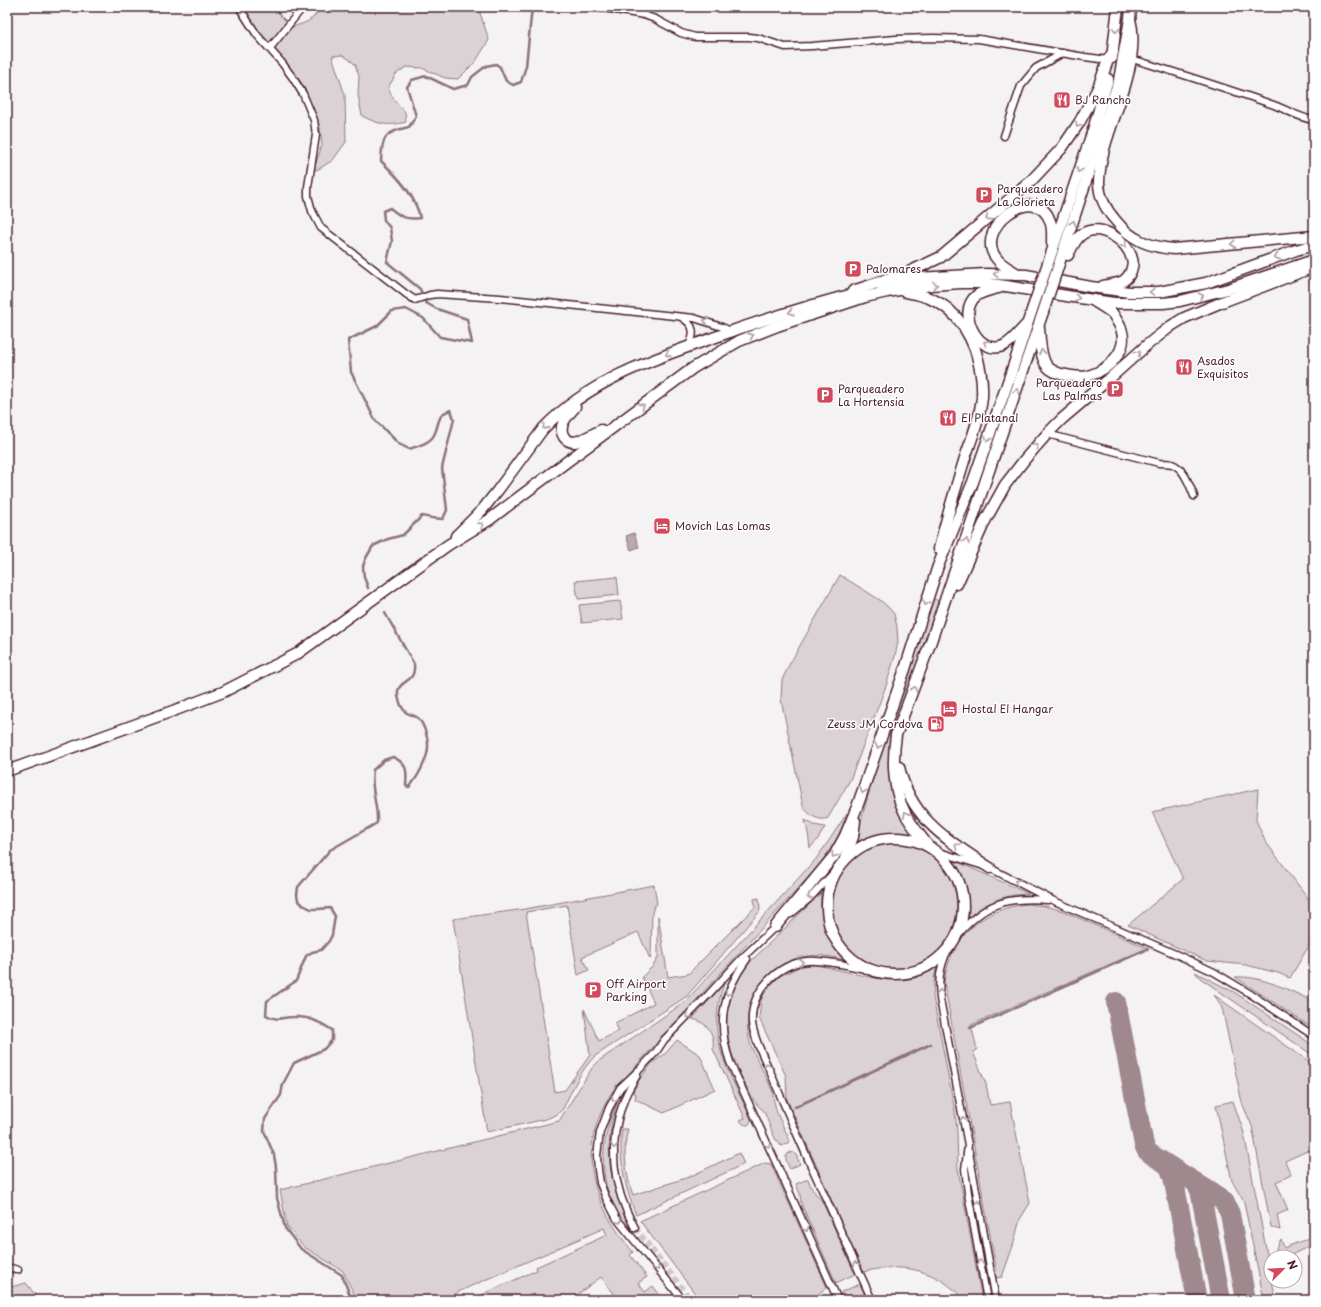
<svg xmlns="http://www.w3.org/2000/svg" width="1321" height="1307" font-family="'Playpen Sans',sans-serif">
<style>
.green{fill:#dbd2d5;stroke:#927880}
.water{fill:#baa9ae;stroke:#8d727a}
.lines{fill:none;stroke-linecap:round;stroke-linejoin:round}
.stream{stroke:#8d727a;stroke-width:2.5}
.taxiway{stroke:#9f888e;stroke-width:20}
.street-tunnel{stroke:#d2c8ca;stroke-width:6;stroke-dasharray:6 3;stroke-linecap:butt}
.street-casing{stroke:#4a1f2b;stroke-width:9}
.primary-casing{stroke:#4a1f2b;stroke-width:13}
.street{stroke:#fff;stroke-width:6}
.primary{stroke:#fff;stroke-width:10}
.primary-bridge-casing{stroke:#4a1f2b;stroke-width:13;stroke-linecap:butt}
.primary-bridge{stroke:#fff;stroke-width:10}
.oneway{stroke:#ae9aa0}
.labels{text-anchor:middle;stroke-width:3;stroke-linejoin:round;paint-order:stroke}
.poi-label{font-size:11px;fill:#4a1f2b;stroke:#fff;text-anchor:start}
</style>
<rect width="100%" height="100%" fill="#f4f2f2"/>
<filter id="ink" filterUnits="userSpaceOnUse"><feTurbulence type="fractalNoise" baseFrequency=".025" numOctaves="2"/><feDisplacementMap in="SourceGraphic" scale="8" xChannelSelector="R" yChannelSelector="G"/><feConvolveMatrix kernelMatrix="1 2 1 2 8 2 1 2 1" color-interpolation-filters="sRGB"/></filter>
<g filter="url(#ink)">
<!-- green -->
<g class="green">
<path d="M244 7H277L280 15 292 27C305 23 314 21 320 7H478L489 40 476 61 458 79 445 78 422 68 406 67 396 74 388 88 393 98 405 112 406 122C388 127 378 124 362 116L358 95 359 76 355 64 343 55 332 56 345 95 346 142 333 160 317 170 314 169 322 145 320 128 313 108 301 82 258 33Z"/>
<path d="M840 575 880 600 887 606 894 614 897 627 898 642 895 656 886 686 850 780 828 818C819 822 808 815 803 806L781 699 782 680 789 665Z"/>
<path d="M617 577 619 595 578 599 575 581Z"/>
<path d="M931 598 939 601C931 625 924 648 916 671 902 708 881 747 891 788 895 806 909 822 919 838 896 831 875 833 854 845L885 737 902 693 918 646Z"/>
<path d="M620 601 623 619 582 623 579 605Z"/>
<path d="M1258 789 1256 820 1265 841 1314 906V937L1290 978 1278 973 1246 965 1207 961 1128 925 1183 879 1152 812Z"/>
<path d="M847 813C840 836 830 851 815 870L612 1092C575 1152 591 1201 633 1252L630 1255 647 1277 638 1283 645 1292 653 1286 664 1300H619L601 1277 570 1300H470L537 1270 536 1267 607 1235 604 1228 469 1287 458 1292 448 1300H355L354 1294 343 1271 304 1247 287 1227 280 1190 559 1121 592 1068 600 1060 685 1002 816 859 830 839Z"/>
<path d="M805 820 814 825 825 827 818 839 810 848 808 833Z"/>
<circle cx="894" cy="906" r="63"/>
<path d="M951 859 1029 894C1006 894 986 902 968 917 969 895 964 877 951 859Z"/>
<path d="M654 885 657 904 654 906 652 913 651 957 650 959 638 932 582 957 589 970 578 975 567 905 526 912 555 1092 565 1090 590 1055 584 1009 599 1041 619 1031 615 1023 654 1003 642 977 653 966 658 958V916L668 977 688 974 755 907 754 899 759 898 760 909 759 912 687 996 595 1056C580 1071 572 1090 563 1109L556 1115 546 1119 487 1132 453 919 525 909Z"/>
<path d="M821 893C819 920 828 942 847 961 824 953 800 953 780 966 753 983 741 1016 751 1046 757 1061 766 1075 772 1090 774 1095 773 1100 775 1105 777 1117 785 1128 789 1139L788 1143 782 1146C774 1143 769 1122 765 1114 761 1107 755 1104 752 1097 726 1050 712 1009 749 963Z"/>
<path d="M1027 904 1045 906 1063 911 1147 948 971 1025 977 1049 973 1052 986 1084 990 1105 1010 1102 1030 1203 1020 1219 1013 1246 1002 1277 995 1278 996 1268 944 982C951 937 981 909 1027 904Z"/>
<path d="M815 965C850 970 889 989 924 973 928 971 933 968 937 965L934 979 933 997 955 1111 957 1131 958 1169 982 1300H964C938 1269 901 1262 863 1272L787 1099 786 1076 759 1018 761 1001 764 994 769 987 780 976 801 966Z"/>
<path d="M1195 972 1234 992 1314 1046V1056L1200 978Z"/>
<path d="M1235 977C1260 975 1292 991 1314 1002V1029Z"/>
<path d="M724 984C719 998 716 1014 717 1029 718 1058 739 1092 751 1119L750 1123 748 1125C744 1125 742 1124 740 1120L745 1118 713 1049C715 1033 707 1022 692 1019Z"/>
<path d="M1214 995 1314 1065V1148L1285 1161 1291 1175 1276 1182 1288 1210 1277 1215 1280 1230 1271 1227 1252 1126 1242 1103 1223 1012 1221 1005Z"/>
<path d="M677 1040 700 1055 715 1089 664 1113 635 1099 636 1094 633 1092 639 1080 652 1063 665 1054Z"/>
<path d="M1233 1101 1244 1133 1271 1275V1281H1272L1276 1300H1264L1244 1202 1232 1181 1216 1105Z"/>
<path d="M617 1103C615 1111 612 1119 611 1128 605 1165 615 1201 636 1231L632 1232C627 1226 622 1219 617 1212 597 1178 601 1137 617 1103Z"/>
<path d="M622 1129H628C622 1150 626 1176 633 1195L689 1177 739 1153 744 1164 636 1215C625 1188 618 1158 622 1129Z"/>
<path d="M793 1152 796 1155 800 1164 790 1169C787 1163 783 1157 789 1153Z"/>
<path d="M765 1163 771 1164 827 1287 811 1300H700L640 1221Z"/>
<path d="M808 1179 812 1189 822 1201 855 1274 836 1283 801 1203 800 1194 796 1184Z"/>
<path d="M1314 1236V1244L1287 1257H1282L1277 1251 1276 1248 1281 1239 1284 1248Z"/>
<path d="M26 1283 37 1297 43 1300H7V1288Z"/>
<path d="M860 1284 867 1300H845L841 1292Z"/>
</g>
<!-- water -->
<path class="water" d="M634 533 639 547 631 550 626 536Z"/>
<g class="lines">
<!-- stream -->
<g class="stream">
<path d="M368 588 364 577 363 566 366 558 373 546 388 539 403 535 422 516 432 518 443 519 447 510 442 468 454 419 451 410C436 414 440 424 434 435 430 443 418 446 409 449L399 444 375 420 351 372 348 340 377 326 392 311 406 309 423 318 440 337 472 343 467 319 437 309 426 303 420 289 387 262 392 241 390 228 384 220 383 211 390 208C401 217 405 220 420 218 416 196 397 176 381 161 382 136 385 132 409 127L416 116 407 87 412 80 426 76 453 89 468 85 472 77 486 66 496 64 500 67 506 81 513 85 521 82 526 66 532 7"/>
<path d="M970 1028 1148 949"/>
<path d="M795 1107 931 1044"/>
<path d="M352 1300 342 1275 301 1249 285 1228 277 1198 276 1167 274 1155 264 1131 265 1119 281 1095 283 1084 294 1063 324 1049 332 1040V1030C321 1022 307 1016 294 1017 280 1017 280 1022 266 1015L267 1001 296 981 306 956 312 952 321 950 329 941 332 935 335 916 330 908 318 909H311L303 905 298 900 297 895 298 887 330 850 377 823C378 804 370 790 373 770L384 760 393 757C408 764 407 771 406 786L409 787C417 779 429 757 428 745 428 738 424 725 419 719 416 716 411 715 407 713 402 710 397 698 398 691 400 679 416 684 414 664L385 613"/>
</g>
<!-- taxiway -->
<g class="taxiway">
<path d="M1116 1002 1144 1145 1147 1151 1152 1155 1217 1196 1224 1201 1230 1214 1246 1300"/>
<path d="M1169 1166 1173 1177 1197 1300"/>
<path d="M1195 1182 1200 1190 1221 1300"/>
</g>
<!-- street-tunnel -->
<path class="street-tunnel" d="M635 1228 691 1300"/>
<!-- street casing -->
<g class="street-casing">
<g id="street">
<path d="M239 7 257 35 282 63 293 78 303 94 314 120 316 135 308 187V196L312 211 321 228 406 294 415 300 430 295 437 294 500 298 694 318 722 327 731 331"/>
<path d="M598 7 644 15 655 19 681 33 695 37H749L758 38 785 47 812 46 896 39 932 38 979 39 1085 57 1108 60"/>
<path d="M270 48 303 7"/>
<path d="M1132 59C1178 73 1225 88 1271 104 1284 108 1301 119 1314 120"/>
<path d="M1004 136 1021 86 1036 68 1063 53"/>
<path d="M681 317C695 325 695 333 689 346"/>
<path d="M1047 434 1159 463C1163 463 1168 463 1172 464 1184 468 1190 486 1194 496"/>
<path d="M936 851 990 868 1052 900 1180 956 1214 972 1249 993 1314 1036"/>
<path d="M791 914 809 899 837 869"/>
<path d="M956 937C983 904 1006 896 1048 900"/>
<path d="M948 949C940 967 938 979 940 999L968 1145 965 1169 968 1193 987 1300"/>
<path d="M747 959C723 992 716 1022 730 1062L783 1178"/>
<path d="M969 1152 996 1300"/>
<path d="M811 1166C797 1134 783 1103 770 1071 763 1056 754 1039 752 1023 750 991 778 964 807 961 824 959 853 967 870 970"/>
<path d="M813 1170 872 1300"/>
<path d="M785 1182 838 1300"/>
<path d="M635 1228C612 1187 607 1144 624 1100 627 1091 632 1084 637 1075"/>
<path d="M7 1267 18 1270"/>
<path d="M683 1300 617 1219 606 1198 600 1183 598 1170 597 1156 600 1132 609 1108 620 1088 639 1070 656 1052 664 1040 708 995 741 959 776 926"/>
</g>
</g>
<!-- primary casing -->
<g class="primary-casing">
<g id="primary">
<path d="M1130 19C1133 30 1133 38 1132 49 1129 95 1100 137 1099 182 1099 197 1107 211 1116 221 1131 240 1150 247 1174 249L1314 236"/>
<path d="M1112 58 1118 7"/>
<path d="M1068 255C1072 247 1076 237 1084 233 1101 223 1128 241 1132 259 1134 263 1132 267 1131 271 1129 276 1126 280 1121 282 1115 284 1109 285 1103 286"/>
<path d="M1046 269 1093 130 1108 79"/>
<path d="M1056 273 1119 80 1130 19 1131 7"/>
<path d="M1019 275C1012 270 1002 266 997 259 971 229 1036 180 1050 221 1053 228 1052 236 1052 243"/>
<path d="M882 287 918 278 986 274 1026 275 1091 287 1129 292H1159L1206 283 1296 250 1314 245"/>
<path d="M1002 287C994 289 982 291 976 296 956 313 979 356 1003 346 1012 342 1019 332 1026 325"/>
<path d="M853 291 907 273 941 257 1030 182 1062 148 1079 123 1098 88 1108 60 1113 52"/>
<path d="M906 292C942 297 962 316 975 349 980 365 983 380 982 397 980 419 971 440 964 461 955 490 946 520 939 549"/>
<path d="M1039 328C1040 339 1040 357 1047 366 1052 372 1059 374 1066 375 1073 376 1081 378 1088 376 1111 369 1134 346 1117 321 1116 319 1114 315 1112 313 1107 309 1100 305 1094 301"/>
<path d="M575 407C567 416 557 426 564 437 567 441 571 442 575 442 584 440 593 434 601 430"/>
<path d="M456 536 483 509 498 490 543 429C587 382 650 360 710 339 759 321 809 305 861 292"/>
<path d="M957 584 985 521 1005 485 1025 459 1047 434 1062 419 1109 379 1147 345 1171 326 1184 318 1222 302 1306 270"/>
<path d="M899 767C911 820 948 840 990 868"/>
<path d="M7 771 181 708 223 692 297 654 448 545 489 520 522 495 693 368 739 341 777 326 865 297 887 292 931 285 961 283H982L1006 286 1073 297 1114 303H1163L1180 301 1228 289 1314 260"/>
<circle cx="895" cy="906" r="68"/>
<path d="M928 846C921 836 912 826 906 815 893 791 892 762 896 735L930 644 1043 312"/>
<path d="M845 858 853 837 855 821"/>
<path d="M775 927 834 856 845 836 857 807 905 669 938 566 973 482 1010 376 1032 310"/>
</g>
</g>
<!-- street -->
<use href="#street" class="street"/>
<!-- primary -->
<use href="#primary" class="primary"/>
<!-- primary-bridge casing -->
<g class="primary-bridge-casing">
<g id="primary-bridge">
<path d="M1032 310 1046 269"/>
<path d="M1043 312 1056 273"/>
</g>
</g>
<!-- primary-bridge -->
<use href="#primary-bridge" class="primary-bridge"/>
</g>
<!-- one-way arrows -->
<defs><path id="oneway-chevron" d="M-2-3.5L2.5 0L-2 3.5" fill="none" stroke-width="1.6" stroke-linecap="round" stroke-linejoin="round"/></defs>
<g class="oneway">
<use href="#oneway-chevron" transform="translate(1116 30) rotate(97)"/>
<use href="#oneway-chevron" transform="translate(1078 125) rotate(123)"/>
<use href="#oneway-chevron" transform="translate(1079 170) rotate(109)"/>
<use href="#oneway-chevron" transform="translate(988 218) rotate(139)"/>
<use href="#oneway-chevron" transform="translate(1073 223) rotate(-72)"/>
<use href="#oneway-chevron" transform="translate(1233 244) rotate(174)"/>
<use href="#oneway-chevron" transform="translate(1124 245) rotate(53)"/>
<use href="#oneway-chevron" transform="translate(1277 257) rotate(159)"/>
<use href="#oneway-chevron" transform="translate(996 274) rotate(-177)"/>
<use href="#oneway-chevron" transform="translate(935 285) rotate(-5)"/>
<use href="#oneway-chevron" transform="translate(1152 292) rotate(179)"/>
<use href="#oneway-chevron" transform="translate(1201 296) rotate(-14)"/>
<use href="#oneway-chevron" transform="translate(1077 298) rotate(8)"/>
<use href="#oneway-chevron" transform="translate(791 312) rotate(163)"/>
<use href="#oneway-chevron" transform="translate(706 321) rotate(-161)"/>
<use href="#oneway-chevron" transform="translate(751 336) rotate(-21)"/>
<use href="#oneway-chevron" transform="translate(986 343) rotate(-152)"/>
<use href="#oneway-chevron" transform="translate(1042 352) rotate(-100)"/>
<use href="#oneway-chevron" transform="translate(1138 353) rotate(-42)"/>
<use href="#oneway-chevron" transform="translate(668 354) rotate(159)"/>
<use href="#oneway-chevron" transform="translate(1017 391) rotate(-72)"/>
<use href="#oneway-chevron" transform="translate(642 406) rotate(-36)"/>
<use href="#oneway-chevron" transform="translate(545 427) rotate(132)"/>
<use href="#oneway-chevron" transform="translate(988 439) rotate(110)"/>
<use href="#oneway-chevron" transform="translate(1036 446) rotate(-49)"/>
<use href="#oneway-chevron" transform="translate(481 525) rotate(-32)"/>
<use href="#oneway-chevron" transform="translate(966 541) rotate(-71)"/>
<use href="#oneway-chevron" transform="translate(926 603) rotate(108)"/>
<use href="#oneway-chevron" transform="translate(914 689) rotate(-69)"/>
<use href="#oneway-chevron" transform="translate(878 746) rotate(109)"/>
<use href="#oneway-chevron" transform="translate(863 791) rotate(109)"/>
<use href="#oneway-chevron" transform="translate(906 814) rotate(-117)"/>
<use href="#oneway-chevron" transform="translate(957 846) rotate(-145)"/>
<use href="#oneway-chevron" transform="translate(834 855) rotate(123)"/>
<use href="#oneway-chevron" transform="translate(1017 882) rotate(-152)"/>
<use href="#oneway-chevron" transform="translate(810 897) rotate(137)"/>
<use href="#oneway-chevron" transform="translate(801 962) rotate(-14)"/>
<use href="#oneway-chevron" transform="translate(940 992) rotate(-96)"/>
<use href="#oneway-chevron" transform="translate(728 993) rotate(108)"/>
<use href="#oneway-chevron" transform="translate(688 1016) rotate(135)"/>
<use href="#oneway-chevron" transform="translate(767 1065) rotate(-114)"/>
<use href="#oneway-chevron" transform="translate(614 1099) rotate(119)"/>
<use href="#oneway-chevron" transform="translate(963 1119) rotate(-100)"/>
<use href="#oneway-chevron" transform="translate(768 1145) rotate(66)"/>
<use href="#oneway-chevron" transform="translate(614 1146) rotate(94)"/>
<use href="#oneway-chevron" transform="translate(978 1203) rotate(-100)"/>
<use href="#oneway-chevron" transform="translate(619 1221) rotate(53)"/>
<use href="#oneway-chevron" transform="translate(806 1229) rotate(66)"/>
<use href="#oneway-chevron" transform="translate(980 1262) rotate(-101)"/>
<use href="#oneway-chevron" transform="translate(856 1264) rotate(-115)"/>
<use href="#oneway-chevron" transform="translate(657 1268) rotate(51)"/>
</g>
</g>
<!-- icons -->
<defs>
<g id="restaurant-square" transform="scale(0.9)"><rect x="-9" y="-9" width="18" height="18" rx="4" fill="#d1495b" stroke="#fff"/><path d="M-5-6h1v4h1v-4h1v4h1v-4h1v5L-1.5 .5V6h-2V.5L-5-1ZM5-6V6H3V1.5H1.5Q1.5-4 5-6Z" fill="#fff"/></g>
<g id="parking-square" transform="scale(0.9)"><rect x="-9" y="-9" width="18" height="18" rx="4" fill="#d1495b" stroke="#fff"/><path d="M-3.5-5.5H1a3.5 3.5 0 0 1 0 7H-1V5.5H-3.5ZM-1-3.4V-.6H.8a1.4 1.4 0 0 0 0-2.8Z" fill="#fff"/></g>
<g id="hotel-square" transform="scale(0.9)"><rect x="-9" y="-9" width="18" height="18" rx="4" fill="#d1495b" stroke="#fff"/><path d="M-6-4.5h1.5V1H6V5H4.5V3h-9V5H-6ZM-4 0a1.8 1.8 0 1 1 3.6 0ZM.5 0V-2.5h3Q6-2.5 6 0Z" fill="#fff"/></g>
<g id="fuel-square" transform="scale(0.9)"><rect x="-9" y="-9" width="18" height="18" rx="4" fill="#d1495b" stroke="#fff"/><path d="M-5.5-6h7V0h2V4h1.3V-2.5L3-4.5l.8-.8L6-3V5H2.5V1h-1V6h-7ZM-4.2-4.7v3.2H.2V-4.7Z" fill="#fff"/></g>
</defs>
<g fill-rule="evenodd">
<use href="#restaurant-square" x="1062" y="100"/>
<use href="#parking-square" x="984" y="195"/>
<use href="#parking-square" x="853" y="269"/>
<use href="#restaurant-square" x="1184" y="367"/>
<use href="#parking-square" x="1115" y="389"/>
<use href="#parking-square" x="825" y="395"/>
<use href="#restaurant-square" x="948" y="418"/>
<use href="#hotel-square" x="662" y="526"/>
<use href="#hotel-square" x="949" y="709"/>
<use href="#fuel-square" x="936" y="724"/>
<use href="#parking-square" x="593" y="990"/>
</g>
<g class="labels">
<!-- poi labels -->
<g class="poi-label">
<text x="1075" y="104">BJ Rancho</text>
<text x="997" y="193">Parqueadero<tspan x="997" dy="13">La Glorieta</tspan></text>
<text x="866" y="273">Palomares</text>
<text x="1197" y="365">Asados<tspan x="1197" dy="13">Exquisitos</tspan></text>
<text x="1102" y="387" text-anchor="end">Parqueadero<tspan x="1102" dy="13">Las Palmas</tspan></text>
<text x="838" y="393">Parqueadero<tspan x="838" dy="13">La Hortensia</tspan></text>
<text x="961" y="422">El Platanal</text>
<text x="675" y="530">Movich Las Lomas</text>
<text x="962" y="713">Hostal El Hangar</text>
<text x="923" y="728" text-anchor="end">Zeuss JM Cordova</text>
<text x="606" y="988">Off Airport<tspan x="606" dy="13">Parking</tspan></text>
</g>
</g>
<!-- margin -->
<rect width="1321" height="1307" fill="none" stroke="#fff" stroke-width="24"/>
<rect x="12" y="12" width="1297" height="1283" fill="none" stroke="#4a1f2b" stroke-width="1.5" filter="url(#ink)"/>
<!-- north arrow -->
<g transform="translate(1283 1269) rotate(66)"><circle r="19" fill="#ffffff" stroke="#b7a5aa"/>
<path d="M0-3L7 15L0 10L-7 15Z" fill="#d1495b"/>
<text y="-6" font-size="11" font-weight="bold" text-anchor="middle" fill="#4a1f2b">N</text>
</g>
</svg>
